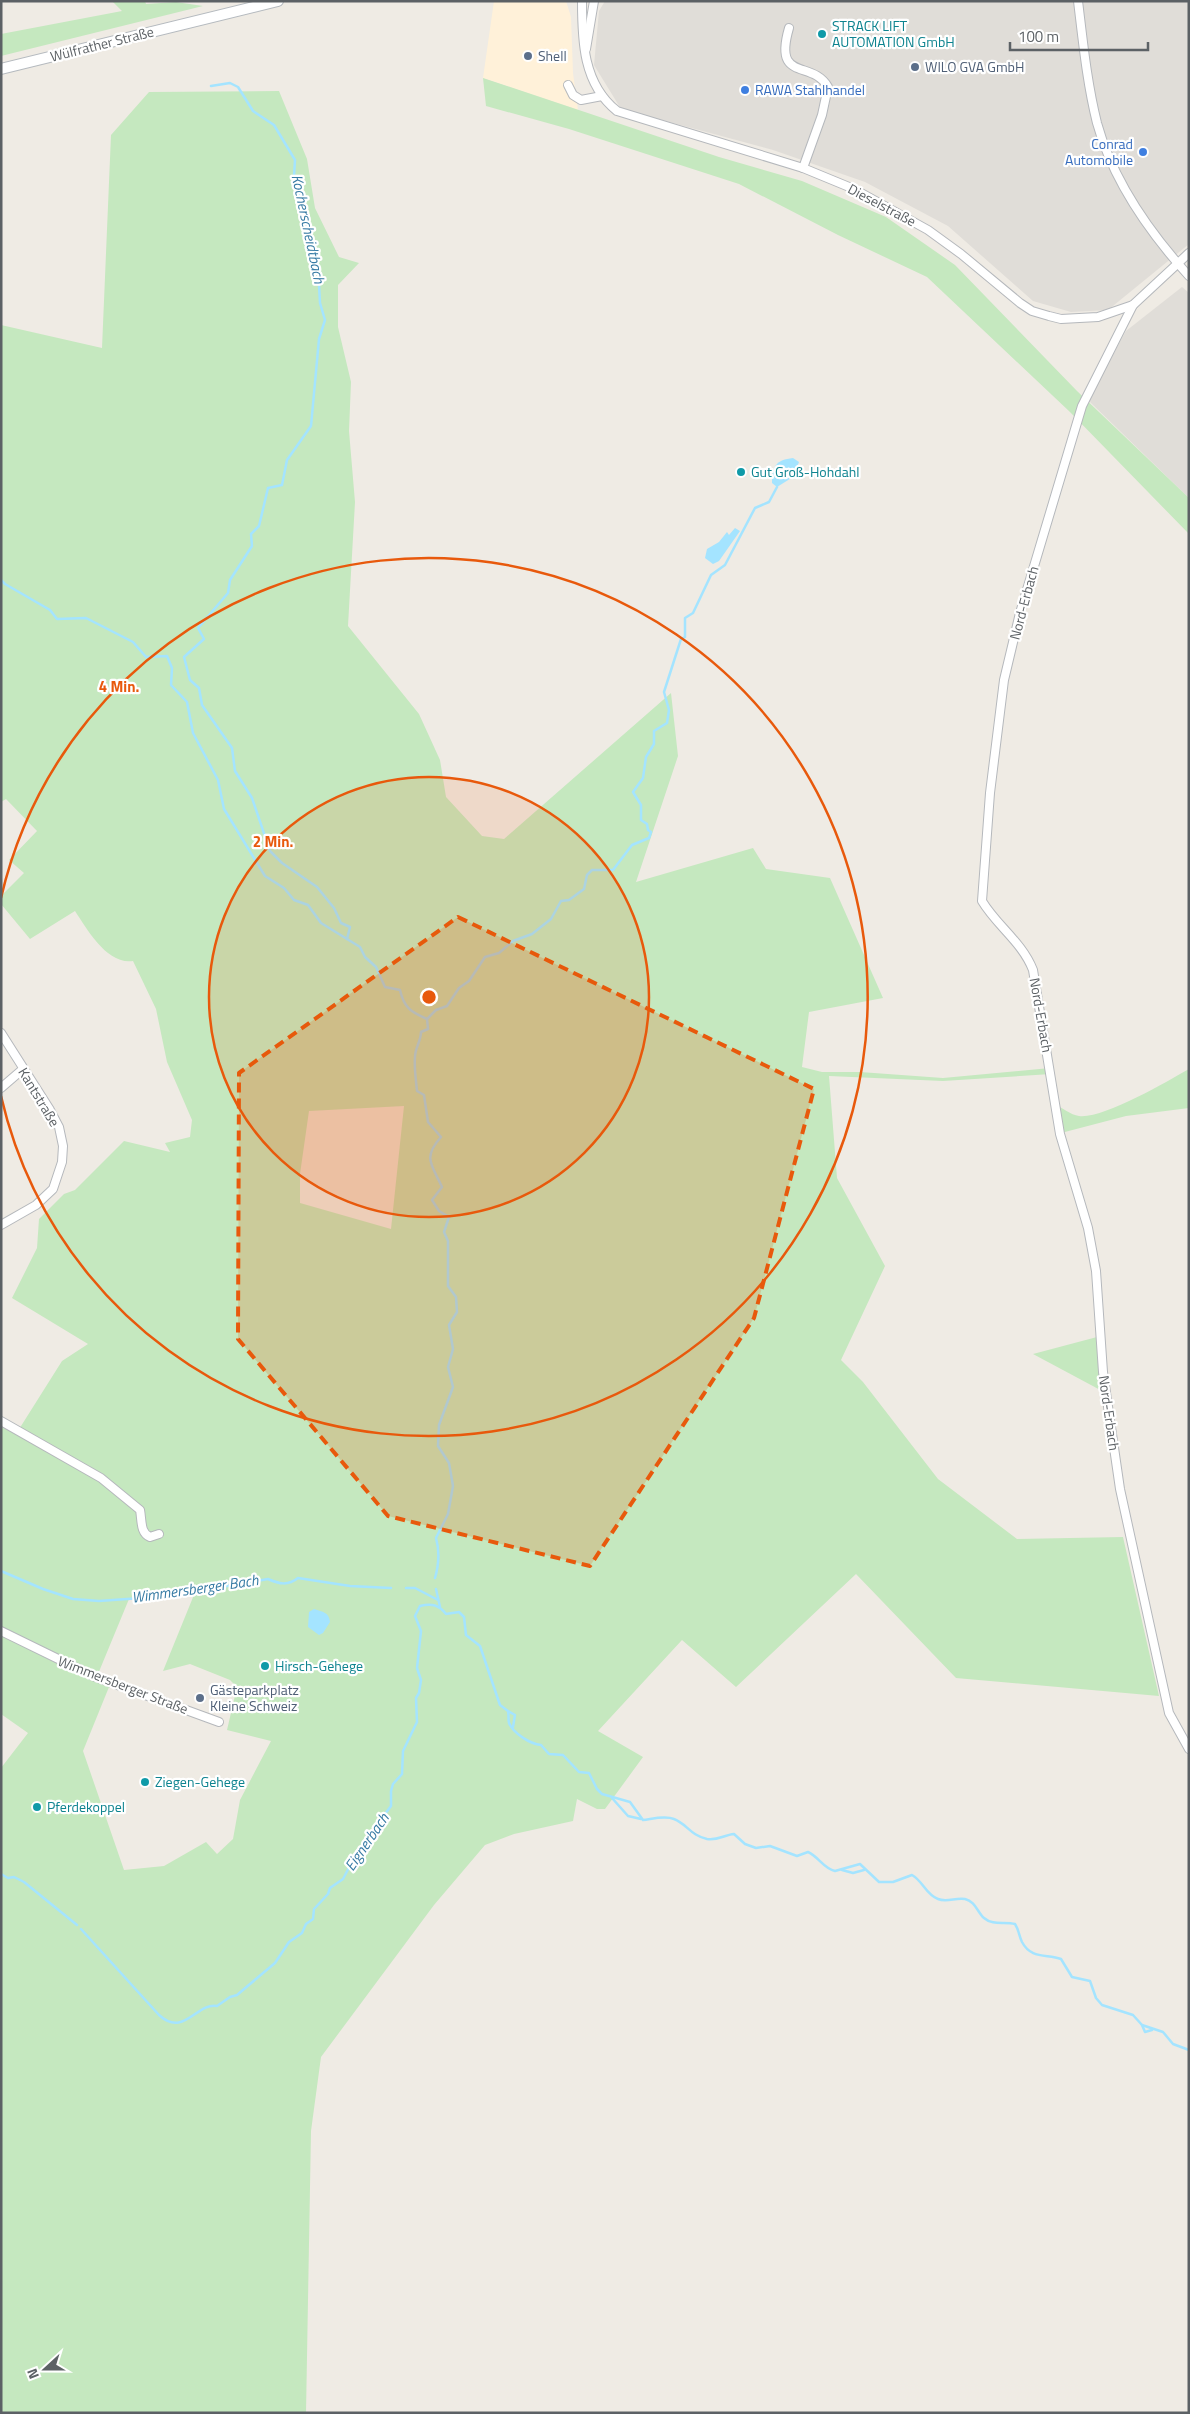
<svg xmlns="http://www.w3.org/2000/svg" width="1190" height="2414" font-family="'Titillium Web',sans-serif">
<style>
.commercial{fill:#fff1d9}
.industrial{fill:#e0ddd8}
.green{fill:#c5e8bf;fill-rule:evenodd}
.water{fill:#a4e4ff}
.lines{fill:none;stroke-linecap:round;stroke-linejoin:round}
.stream{stroke:#a4e4ff;stroke-width:2.5}
.minor-casing{stroke:#b5b8bc;stroke-width:10}
.secondary-casing{stroke:#b5babf;stroke-width:12}
.minor{stroke:#fff;stroke-width:8}
.secondary{stroke:#fff;stroke-width:10}
.marked{fill:#e8590c;fill-opacity:0.2;stroke:#e8590c;stroke-width:4;stroke-dasharray:10 6;stroke-linejoin:round}
.ring{fill:none;stroke:#e8590c;stroke-width:2.5}
.culture-dot{fill:#0f9aa8;stroke:#fff;stroke-width:2}
.service-dot{fill:#5c6f8a;stroke:#fff;stroke-width:2}
.shop-dot{fill:#3f7fe0;stroke:#fff;stroke-width:2}
.labels{text-anchor:middle;stroke-width:4.5;stroke-linejoin:round;paint-order:stroke}
.culture-label{font-size:14px;fill:#0d838f;stroke:#fff;text-anchor:start}
.street-label{font-size:14px;fill:#5c6165;stroke:#fff}
.service-label{font-size:14px;fill:#4e5e75;stroke:#fff;text-anchor:start}
.shop-label{font-size:14px;fill:#366cbe;stroke:#fff;text-anchor:start}
.water-label{font-size:15px;font-style:italic;fill:#377ba4;stroke:#fff}
.centre{fill:#e8590c;stroke:#fff;stroke-width:2.5}
.ring-label{font-size:15px;text-anchor:middle;font-weight:bold;fill:#e8590c;stroke:#fff;stroke-width:4.5;stroke-linejoin:round;paint-order:stroke}
</style>
<rect width="100%" height="100%" fill="#efebe4"/>
<!-- commercial -->
<path class="commercial" d="M494 1H566L571 17 573 73 578 110 483 78Z"/>
<!-- industrial -->
<g class="industrial">
<path d="M605 1H1189V244L1108 310 1071 312 1033 301 948 226 865 182 773 150 621 109 594 65 599 11Z"/>
<path d="M1182 287 1189 293V498L1088 400 1126 331Z"/>
</g>
<!-- green -->
<g class="green">
<path d="M112 1H145L146 4 176 2 203 6 1 56V34L122 11Z"/>
<path d="M483 78 719 157 802 181 886 217 955 265 1077 391 1189 498V534L1070 412 927 277 838 235 739 184 569 129 486 106Z"/>
<path d="M279 91 307 159 315 208 339 257 359 263 338 285V327L351 382 349 431 355 502 348 626 419 714 440 760 446 797 482 836 504 839 671 693 678 756 636 882 753 848 766 869 830 878 883 998 809 1012 802 1067 822 1072H860L943 1078 1050 1068 1051 1074 943 1081 829 1076 837 1178 885 1266 841 1360 863 1382 938 1479 1017 1539 1123 1537 1159 1696 956 1678 856 1574 736 1687 682 1640 598 1731 643 1757 605 1809H597L577 1799 573 1821 514 1834 485 1845 434 1905 321 2057 311 2131 306 2413H1V1768L28 1733 1 1714V1427L16 1434 62 1361 88 1344 12 1298 37 1248 39 1219 64 1194 75 1190 124 1141 170 1152 165 1143 190 1137 192 1120 167 1062 156 1009 133 961C107 965 87 929 75 911L30 939 1 904V896L24 873 9 860 37 831 6 799 1 802V325L102 348 111 135 149 92ZM404 1106 391 1229 300 1203V1174L309 1111ZM198 1585 163 1671 190 1664 230 1680 237 1687 227 1730 271 1741 240 1800 233 1839 217 1854 206 1842 164 1866 124 1870 83 1751 109 1687 110 1679 98 1674 129 1599Z"/>
<path d="M1189 1069V1108L1126 1116 1061 1133 1054 1104C1061 1107 1071 1115 1079 1116 1103 1119 1166 1082 1189 1069Z"/>
<path d="M1097 1337 1104 1392 1033 1354Z"/>
</g>
<!-- water -->
<g class="water">
<path d="M793 458 799 462 793 477 777 487 772 483C772 466 776 460 793 458Z"/>
<path d="M735 528 740 531 719 561 713 564 705 558 707 549 719 542 727 532 729 535Z"/>
<path d="M314 1609C323 1612 329 1612 330 1622L323 1633 319 1635 308 1627 309 1612Z"/>
</g>
<g class="lines">
<!-- stream -->
<g class="stream">
<path d="M211 86 230 83 238 87 253 111 274 125 295 160 294 176 318 267 320 303 325 320 319 339 311 426 287 460 282 485 268 488 259 526 251 534 252 546 230 580 228 593 198 628 204 639 184 657 190 680 199 688 202 705 232 748 235 771 252 798 270 851 282 863 317 887 334 908 341 923 350 927 347 939"/>
<path d="M1 580 5 584 50 610 57 619 86 618 133 642 146 657 167 656 172 668 171 685 187 702 193 733 218 780 224 809 265 876 284 888 294 900 308 905 321 923 360 947 365 957 376 967 385 987 400 990C404 1008 411 1012 427 1019"/>
<path d="M427 1019 436 1010 447 1006 459 988 469 981 485 957 499 953 513 941 532 934 551 919 561 901 569 900 584 889 587 875 592 870H613L632 845 649 838 651 832 648 830 647 824 641 820V805L633 792 643 778 646 757 654 744V731L667 723 669 710 664 692 681 639 685 637V618L693 613 711 575 725 565 755 508 769 502 777 487"/>
<path d="M427 1019 428 1029 421 1032C421 1041 415 1048 415 1057 414 1068 416 1080 417 1091L424 1095 428 1122 441 1137C422 1158 432 1165 442 1187L432 1200 439 1211 449 1217 444 1232 448 1241V1286L456 1297 457 1312 449 1325 453 1349 448 1367 453 1387 439 1425 438 1446 449 1463 453 1486 448 1514 436 1538C440 1552 439 1564 435 1578"/>
<path d="M1 1571 43 1589 73 1599 99 1601 169 1596 268 1579C279 1584 288 1586 298 1578L350 1586 391 1588"/>
<path d="M406 1588H415L438 1600"/>
<path d="M436 1589 440 1607"/>
<path d="M508 1711 515 1715 513 1727"/>
<path d="M612 1798 628 1816 641 1819"/>
<path d="M842 1870 853 1873 864 1870"/>
<path d="M1 1874 8 1878 14 1877 24 1882 77 1925"/>
<path d="M81 1929 159 2015C184 2038 197 2002 217 2006L230 1997 237 1995 275 1963 289 1942 302 1933 306 1924 313 1919 314 1909 328 1894 330 1888 343 1879 354 1858 364 1843 377 1831 382 1818 391 1806V1791L393 1784 402 1774 403 1751 417 1722 416 1698 419 1693 421 1680 417 1668 421 1631 415 1616 420 1606C432 1603 439 1605 446 1614L459 1612 464 1617 466 1635 480 1646 500 1705 508 1711C509 1715 508 1719 509 1723 513 1733 530 1744 541 1745L549 1754 563 1755 579 1772 589 1773 597 1789 602 1794 630 1802 643 1820C652 1819 665 1815 674 1819 687 1824 690 1835 707 1839 717 1841 724 1835 734 1834L745 1844 756 1848 770 1846 797 1856 808 1852C819 1857 823 1868 835 1871L860 1864 879 1882H893L912 1875C923 1881 926 1895 938 1899 947 1903 956 1897 965 1899 975 1901 978 1913 984 1918 993 1926 1005 1921 1015 1924 1019 1930 1019 1936 1022 1942 1031 1959 1046 1954 1061 1959L1072 1977 1090 1981 1096 1998 1102 2005 1133 2015 1142 2025 1163 2032 1173 2044 1189 2050"/>
<path d="M1142 2025 1145 2032 1152 2030"/>
</g>
<!-- minor casing -->
<g class="minor-casing">
<g id="minor">
<path d="M582 1C582 41 583 84 617 111L803 168 854 189 928 230 961 254 1020 303 1032 311 1049 316 1061 319 1098 317 1133 305 1189 253"/>
<path d="M1078 1C1083 42 1087 83 1097 123 1113 181 1149 232 1189 276"/>
<path d="M789 28C773 83 812 59 828 87L822 115 803 168"/>
<path d="M586 49 594 1"/>
<path d="M568 85 573 95 581 100 602 96"/>
<path d="M1133 305 1082 406 1020 613 1004 680 990 793 982 901C997 926 1022 942 1033 970L1060 1134 1088 1228 1096 1271 1103 1372 1120 1489 1169 1713 1189 1749"/>
<path d="M1 1033 50 1110 59 1127 63 1146 62 1162 53 1189 36 1205 1 1225"/>
<path d="M1 1088 23 1069"/>
<path d="M1 1421 101 1478 140 1510C142 1520 140 1533 150 1537L159 1534"/>
<path d="M1 1631 93 1676 219 1722"/>
</g>
</g>
<!-- secondary casing -->
<g class="secondary-casing">
<path id="secondary" d="M1 69 278 1"/>
</g>
<!-- minor -->
<use href="#minor" class="minor"/>
<!-- secondary -->
<use href="#secondary" class="secondary"/>
</g>
<!-- marked area -->
<path class="marked" d="M458 917 814 1089 754 1318 590 1566 388 1516 238 1339 239 1073Z"/>
<!-- distance rings -->
<circle cx="429" cy="997" r="220" fill="#e8590c" fill-opacity=".12"/>
<g class="ring">
<circle cx="429" cy="997" r="220"/>
<path d="M1 898A439 439 0 1 1 1 1096"/>
</g>
<!-- markers -->
<g class="culture-dot">
<circle cx="822" cy="34" r="5"/>
<circle cx="741" cy="472" r="5"/>
<circle cx="265" cy="1666" r="5"/>
<circle cx="145" cy="1782" r="5"/>
<circle cx="37" cy="1807" r="5"/>
</g>
<g class="service-dot">
<circle cx="528" cy="56" r="5"/>
<circle cx="915" cy="67" r="5"/>
<circle cx="200" cy="1698" r="5"/>
</g>
<g class="shop-dot">
<circle cx="745" cy="90" r="5"/>
<circle cx="1143" cy="152" r="5"/>
</g>
<g class="labels">
<!-- culture labels -->
<g class="culture-label">
<text x="832" y="31">STRACK LIFT<tspan x="832" dy="16">AUTOMATION GmbH</tspan></text>
<text x="751" y="477">Gut Groß-Hohdahl</text>
<text x="275" y="1671">Hirsch-Gehege</text>
<text x="155" y="1787">Ziegen-Gehege</text>
<text x="47" y="1812">Pferdekoppel</text>
</g>
<!-- street labels -->
<g class="street-label">
<text transform="translate(102 44) rotate(-14)" y="5">Wülfrather Straße</text>
<text transform="translate(882 205) rotate(28)" y="5">Dieselstraße</text>
<text transform="translate(1024 603) rotate(-75)" y="5">Nord-Erbach</text>
<text transform="translate(1041 1015) rotate(80)" y="5">Nord-Erbach</text>
<text transform="translate(39 1097) rotate(59)" y="5">Kantstraße</text>
<text transform="translate(1109 1413) rotate(82)" y="5">Nord-Erbach</text>
<text transform="translate(123 1685) rotate(21)" y="5">Wimmersberger Straße</text>
</g>
<!-- service labels -->
<g class="service-label">
<text x="538" y="61">Shell</text>
<text x="925" y="72">WILO GVA GmbH</text>
<text x="210" y="1695">Gästeparkplatz<tspan x="210" dy="16">Kleine Schweiz</tspan></text>
</g>
<!-- shop labels -->
<g class="shop-label">
<text x="755" y="95">RAWA Stahlhandel</text>
<text x="1133" y="149" text-anchor="end">Conrad<tspan x="1133" dy="16">Automobile</tspan></text>
</g>
<!-- water labels -->
<g class="water-label">
<text transform="translate(308 229) rotate(78)" y="5">Kocherscheidtbach</text>
<text transform="translate(195 1589) rotate(-8)" y="5">Wimmersberger Bach</text>
<text transform="translate(367 1842) rotate(-56)" y="5">Eignerbach</text>
</g>
</g>
<circle cx="429" cy="997" r="8" class="centre"/>
<g class="ring-label">
<text x="119" y="692">4 Min.</text>
<text x="273" y="847">2 Min.</text>
</g>
<!-- border -->
<rect width="1190" height="2414" fill="none" stroke="#5c6165" stroke-width="5"/>
<!-- north arrow -->
<g transform="translate(45 2369) rotate(249)" stroke="#ffffff" stroke-width="4" paint-order="stroke">
<path d="M0-4L9 19L0 12L-9 19Z" fill="#5c6165"/>
<text y="-8" font-size="14" font-weight="bold" text-anchor="middle" fill="#5c6165">N</text>
</g>
<!-- scale -->
<path d="M1010 42v8h138v-8" fill="none" stroke="#5c6165" stroke-width="2.5"/>
<text x="1018" y="42" font-size="15" fill="#5c6165" stroke="#ffffff" stroke-width="4" paint-order="stroke">100 m</text>
</svg>
